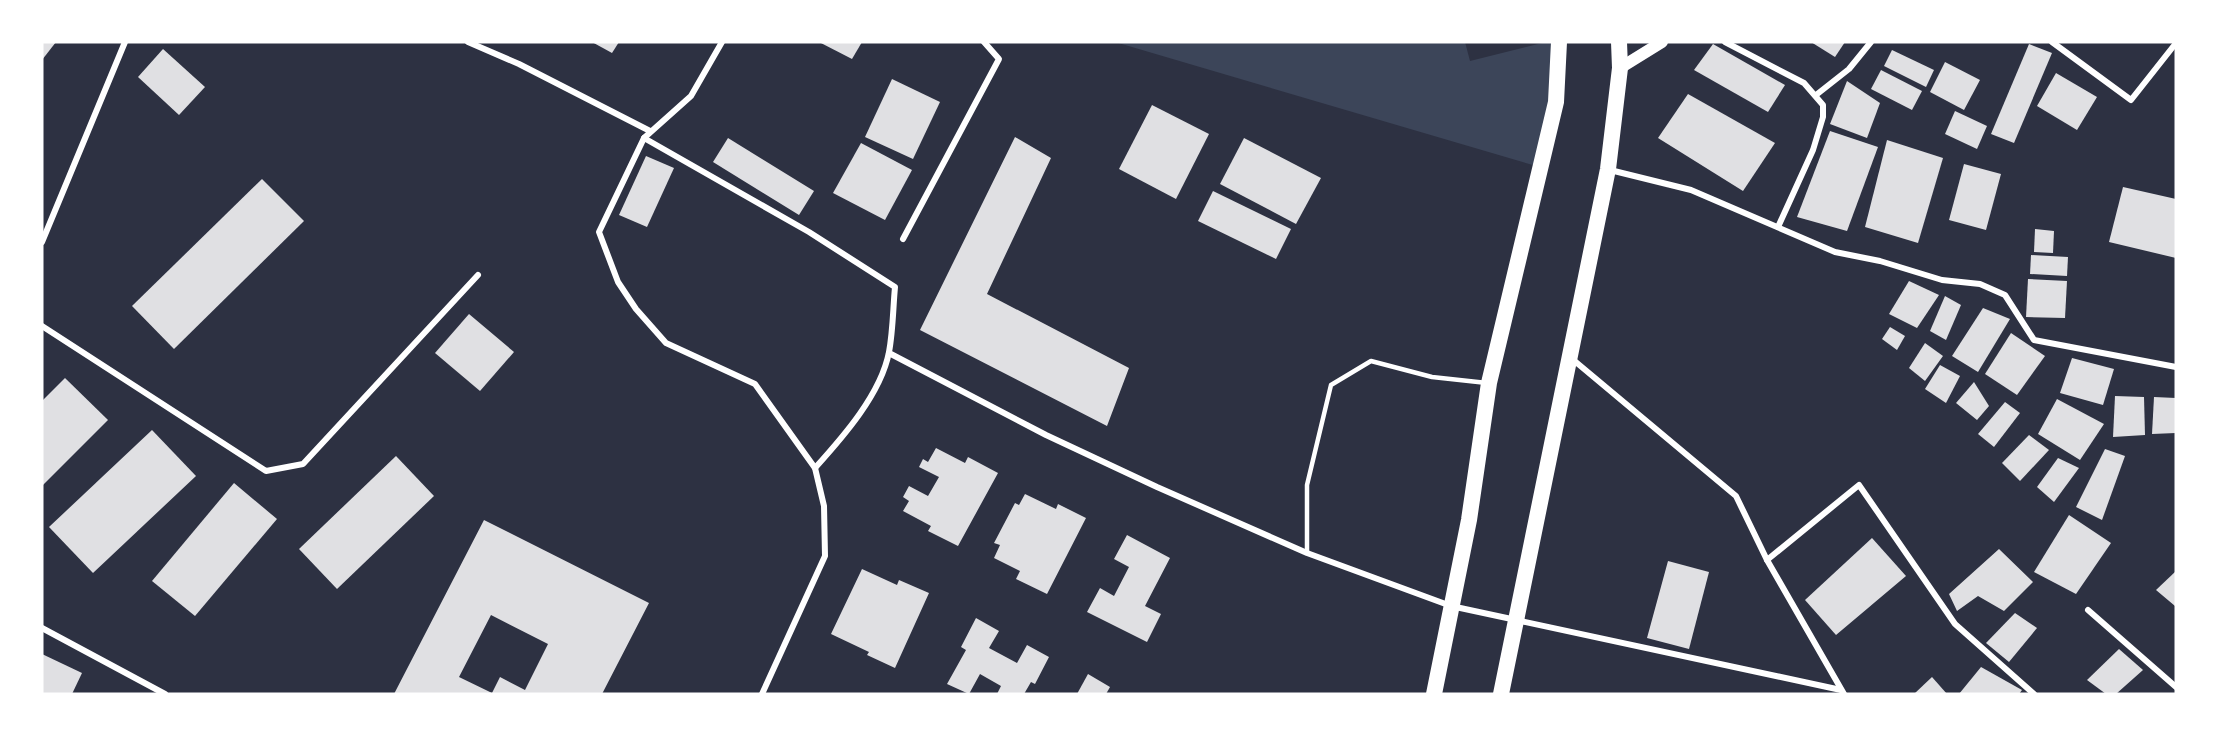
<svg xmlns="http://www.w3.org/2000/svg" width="2218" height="736" font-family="'Sofia Sans Condensed',sans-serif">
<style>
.green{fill:#3c4559}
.building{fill:#e0e0e3;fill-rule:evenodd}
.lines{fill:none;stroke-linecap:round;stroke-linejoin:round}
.service{stroke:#fff;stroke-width:4.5}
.minor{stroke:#fff;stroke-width:6}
.secondary{stroke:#fff;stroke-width:12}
.trunk{stroke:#fff;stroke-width:16}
</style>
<rect width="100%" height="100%" fill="#2d3142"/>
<!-- green -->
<path class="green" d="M1115 42H1465L1470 61 1546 42H1561L1543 168Z"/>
<!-- building -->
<g class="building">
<path d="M42 42H56L42 60Z"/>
<path d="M592 42H619L612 53Z"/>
<path d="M819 42H862L852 59Z"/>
<path d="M1811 42H1845L1835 57Z"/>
<path d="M1713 44 1785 85 1768 112 1694 70Z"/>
<path d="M2029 44 2052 53 2014 143 1991 134Z"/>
<path d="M163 49 205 87 179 115 138 77Z"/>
<path d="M1892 50 1934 70 1926 87 1884 66Z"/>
<path d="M1945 62 1980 80 1964 110 1930 92Z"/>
<path d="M1881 70 1922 91 1912 110 1871 89Z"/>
<path d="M2056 73 2097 97 2077 130 2037 106Z"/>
<path d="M892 79 940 102 913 159 865 137Z"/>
<path d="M1847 81 1880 103 1867 138 1830 124Z"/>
<path d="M1688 94 1775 143 1743 191 1658 138Z"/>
<path d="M1152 105 1209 134 1176 199 1119 169Z"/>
<path d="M1955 111 1987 126 1977 149 1945 134Z"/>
<path d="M1830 131 1878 147 1847 231 1797 217Z"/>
<path d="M1015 137 1051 158 987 294 1129 368 1107 426 920 330Z"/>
<path d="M728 138 814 191 799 215 713 162Z"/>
<path d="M1244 138 1321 178 1296 224 1220 184Z"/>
<path d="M1887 140 1943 158 1918 243 1865 227Z"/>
<path d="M861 143 912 170 885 220 833 193Z"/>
<path d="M646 156 674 168 647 227 619 215Z"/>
<path d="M1964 164 2001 174 1986 230 1949 220Z"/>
<path d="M262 179 304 221 174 349 132 306Z"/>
<path d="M2123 187 2176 199V258L2109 242Z"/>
<path d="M1213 191 1291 229 1276 259 1198 221Z"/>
<path d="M2035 229 2054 231 2053 253 2034 252Z"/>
<path d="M2031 255 2068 257 2067 276 2030 274Z"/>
<path d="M2028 279 2067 281 2065 318 2026 317Z"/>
<path d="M1909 281 1939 295 1917 328 1889 314Z"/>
<path d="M1945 296 1961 305 1946 340 1930 331Z"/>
<path d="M1983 308 2010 319 1978 372 1952 356Z"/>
<path d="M469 314 514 352 480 391 435 353Z"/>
<path d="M1890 327 1905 336 1897 350 1882 339Z"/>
<path d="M2011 333 2045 356 2017 395 1985 374Z"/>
<path d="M1925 343 1943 356 1925 381 1909 368Z"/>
<path d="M2072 358 2114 369 2103 405 2060 393Z"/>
<path d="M1940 365 1960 376 1946 403 1925 389Z"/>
<path d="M65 378 108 420 42 486V401Z"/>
<path d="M1974 382 1989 406 1977 420 1956 403Z"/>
<path d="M2115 396 2144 397 2145 435 2113 437Z"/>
<path d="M2154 397 2176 398V433L2152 434Z"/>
<path d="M2057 399 2104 424 2080 460 2038 434Z"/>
<path d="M2005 402 2020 413 1994 447 1978 434Z"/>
<path d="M152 430 196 476 93 573 49 527Z"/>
<path d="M2029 435 2049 450 2020 481 2002 463Z"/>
<path d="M936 448 965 463 968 457 998 473 958 546 928 531 931 526 903 511 909 501 903 497 909 486 928 496 939 477 919 467 923 459 928 462Z"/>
<path d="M2105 449 2125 456 2102 520 2076 507Z"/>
<path d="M396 456 434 496 337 589 299 549Z"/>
<path d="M2058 458 2079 468 2054 502 2037 487Z"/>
<path d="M234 483 277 519 195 616 152 581Z"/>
<path d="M1025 494 1056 509 1058 504 1086 518 1047 594 1016 579 1020 571 994 558 1000 545 994 543 1015 503 1019 505Z"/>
<path d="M2069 515 2111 543 2076 594 2034 572Z"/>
<path d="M484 520 649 603 602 694H394ZM491 615 548 644 525 690 500 677 492 693 459 677Z"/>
<path d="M1127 535 1170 558 1145 606 1161 614 1147 642 1087 612 1100 588 1114 596 1129 567 1114 559Z"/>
<path d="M1872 538 1906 576 1836 635 1805 600Z"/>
<path d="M1999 549 2033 582 2004 611 1978 596 1957 611 1949 594Z"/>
<path d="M1668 561 1709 572 1689 649 1647 638Z"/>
<path d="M862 569 897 585 899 580 929 593 895 668 867 655 869 652 831 634Z"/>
<path d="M2176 571V605L2175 606 2156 590Z"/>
<path d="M2015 613 2037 628 2009 662 1986 643Z"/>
<path d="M976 618 999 631 989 648 1017 663 1027 645 1049 657 1035 684 1031 682 1024 694H997L1001 686 980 674 969 694 947 684 966 650 961 647Z"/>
<path d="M2119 649 2143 670 2116 694H2106L2087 680Z"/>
<path d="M42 654 82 673 72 694H42Z"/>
<path d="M1981 667 2022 690 2019 694H1959Z"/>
<path d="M1088 674 1110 687 1106 694H1077Z"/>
<path d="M1932 677 1947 694H1914Z"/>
</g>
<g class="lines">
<!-- service -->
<path class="service" d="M1307 553V485L1331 385 1371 361 1432 377 1487 383"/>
<!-- minor -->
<g class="minor">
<path d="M468 42 519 64 650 131"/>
<path d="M722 42 691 96 644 138 599 232 618 282 636 309 666 343 755 384 815 468 824 506 825 556 762 694"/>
<path d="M1725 42 1804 83 1823 105V117L1813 150 1778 227"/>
<path d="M2052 42 2131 100 2176 43"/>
<path d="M1816 95 1849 69 1871 42"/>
<path d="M644 138 809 232 895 287C893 308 893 331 889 352 881 394 843 437 815 468"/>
<path d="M1610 170 1691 190 1835 252 1880 261 1942 280 1980 284 2005 295 2034 340 2176 367"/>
<path d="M903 239 999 59 984 42"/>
<path d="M42 242 125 42"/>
<path d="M42 326 266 471 303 464 478 275"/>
<path d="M889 353 1046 435 1157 487 1307 553 1451 606 1841 690"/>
<path d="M1571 358 1736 496 1767 560 1844 694"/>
<path d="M1767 560 1859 485 1955 624 2034 694"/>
<path d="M2088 610 2176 687"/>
<path d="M42 628 165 694"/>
</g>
<!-- secondary -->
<path class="secondary" d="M1620 68 1662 42"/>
<!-- trunk -->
<g class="trunk">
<path d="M1434 694 1469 520 1489 383 1556 102 1559 42"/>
<path d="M1501 694 1608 169 1620 68 1619 42"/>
</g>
</g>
<!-- border -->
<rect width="2218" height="736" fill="none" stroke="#ffffff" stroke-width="87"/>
</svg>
